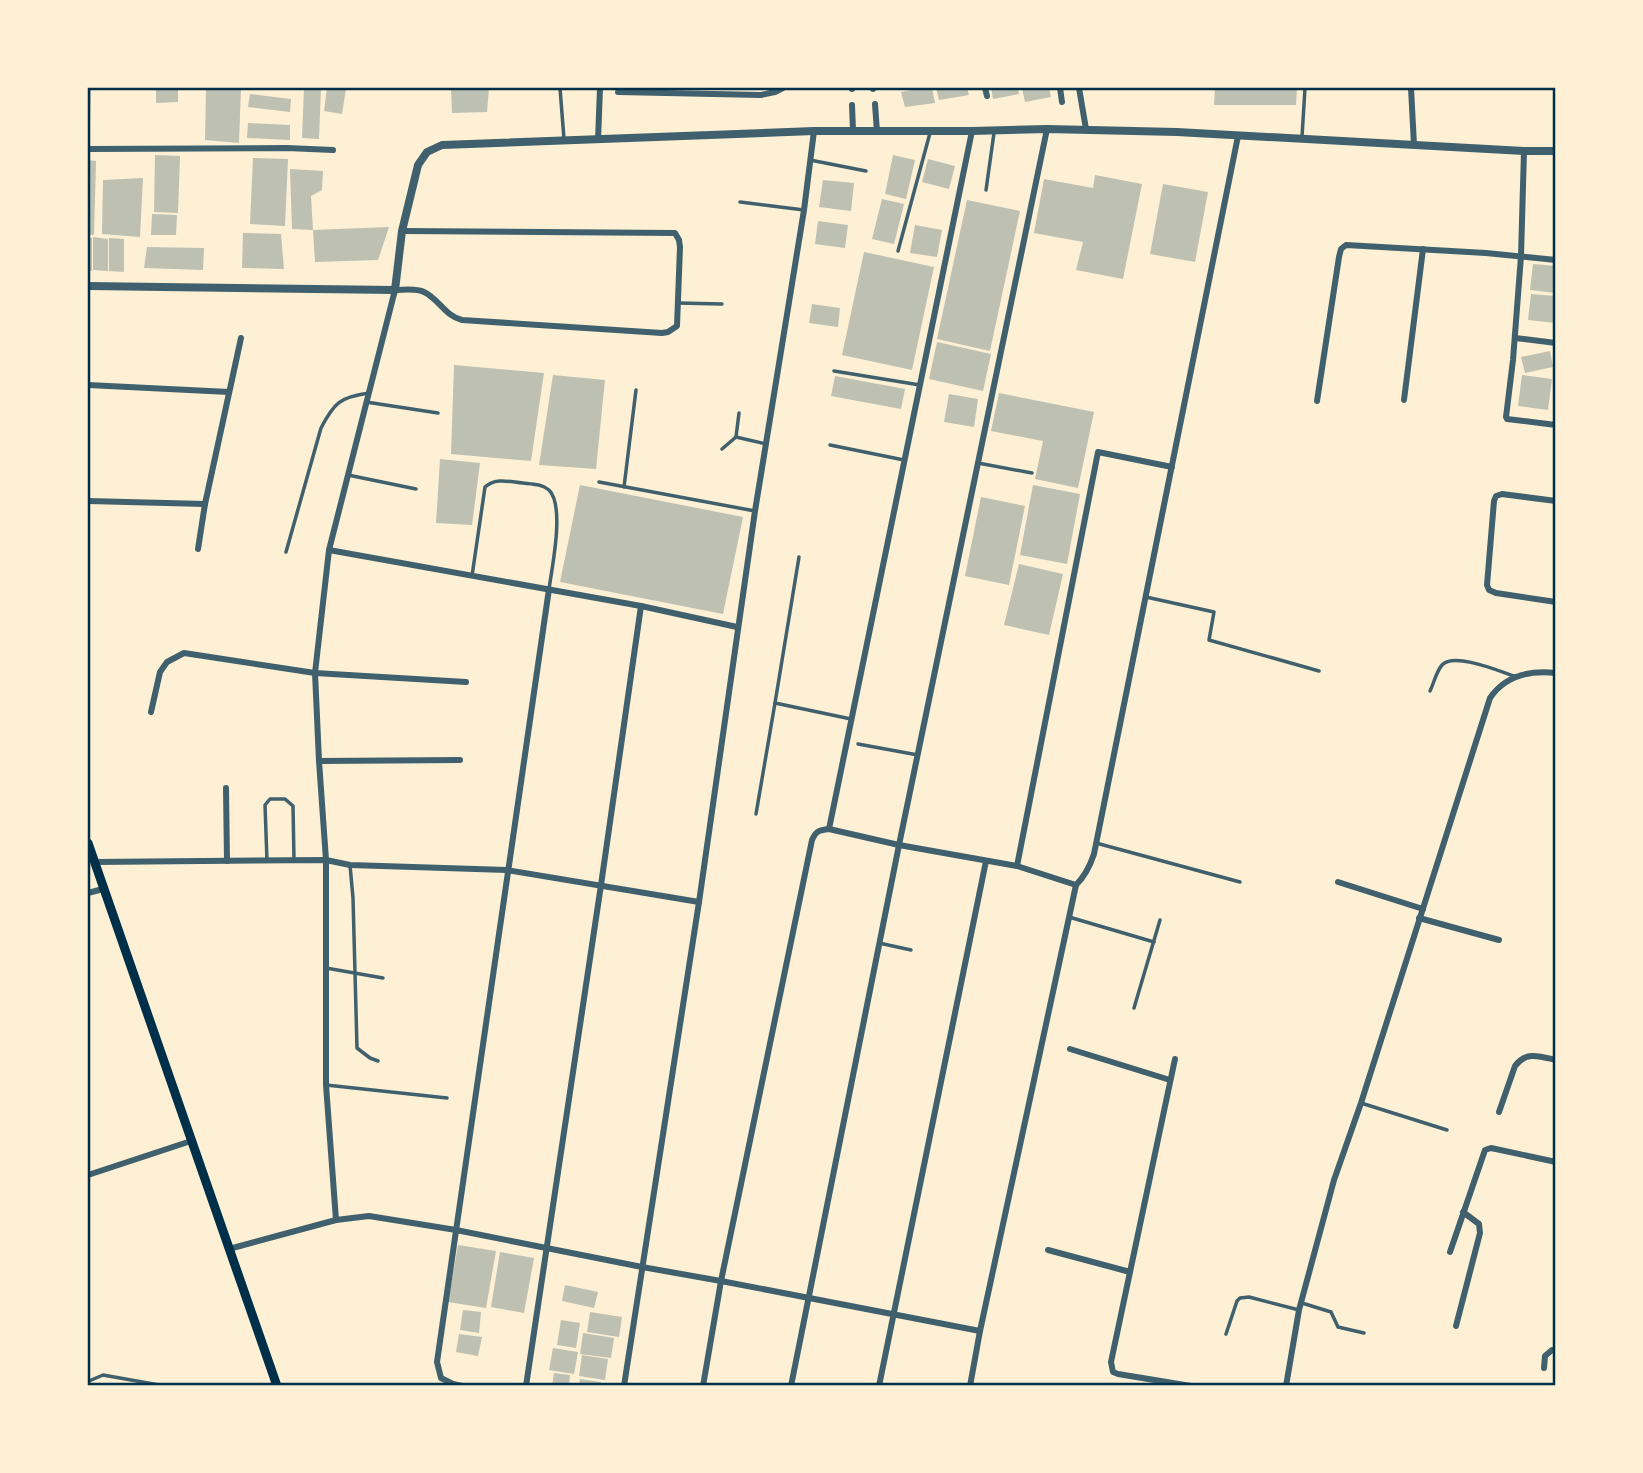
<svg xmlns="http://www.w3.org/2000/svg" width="1643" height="1473" font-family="Ubuntu,sans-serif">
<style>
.building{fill:#bec0b2}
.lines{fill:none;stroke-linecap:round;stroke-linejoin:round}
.service{stroke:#3f606c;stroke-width:3.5}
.minor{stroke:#3f606c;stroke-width:6}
.tertiary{stroke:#3f606c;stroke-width:8}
.secondary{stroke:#003049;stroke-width:9}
.neatline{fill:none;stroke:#003049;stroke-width:2.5}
</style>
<rect width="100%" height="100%" fill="#fdf0d5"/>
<!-- building -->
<g class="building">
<path d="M88 88H91L90 129H88Z"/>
<path d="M156 88H178V102L156 103Z"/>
<path d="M206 88H241L239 143 205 140Z"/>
<path d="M304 88H321L319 139 302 138Z"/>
<path d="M327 88 346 89 342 114 324 111Z"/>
<path d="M451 88H489L487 112 452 113Z"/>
<path d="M923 88H932L935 103 905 107 901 92Z"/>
<path d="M936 88H967L969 95 939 100Z"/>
<path d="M991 88H1018L1019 94 993 99Z"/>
<path d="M1022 88H1049L1051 97 1025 102Z"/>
<path d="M1215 88H1297L1296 105H1214Z"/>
<path d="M250 94 291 99 290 112 248 107Z"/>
<path d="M248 123 290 125V140L247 138Z"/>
<path d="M155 155 180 156 178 213 154 212Z"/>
<path d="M893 155 915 160 906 199 885 194Z"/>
<path d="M253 158 288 159 285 226 250 224Z"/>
<path d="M928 159 955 166 949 189 922 182Z"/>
<path d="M88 160 96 161 94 235H88Z"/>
<path d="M290 169 323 171 322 190 311 196 313 230 292 229Z"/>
<path d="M1095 175 1142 184 1123 279 1076 270 1083 242 1034 233 1044 179 1093 188Z"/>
<path d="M143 178 140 237 102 234 103 180Z"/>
<path d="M823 180 854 183 851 211 819 207Z"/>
<path d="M1163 184 1208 192 1195 262 1150 254Z"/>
<path d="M882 199 904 204 894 244 872 239Z"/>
<path d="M967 200 1020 211 990 351 937 339Z"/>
<path d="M152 214 177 215 176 235H151Z"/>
<path d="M818 221 848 225 845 248 815 244Z"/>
<path d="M915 225 942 230 937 257 910 253Z"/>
<path d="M389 227 378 260 315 262 313 230Z"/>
<path d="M243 233 281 234 284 269 242 268Z"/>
<path d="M93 237 108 239V271L93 270Z"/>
<rect x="88" y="238" width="4" height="33"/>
<path d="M109 238 124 239V272L109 271Z"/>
<path d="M147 247 204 248 203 270 144 268Z"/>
<path d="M864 252 934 267 912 370 842 355Z"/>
<path d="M1533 264 1556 266V293L1530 290Z"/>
<path d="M1531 294 1556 296V323L1528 320Z"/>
<path d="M812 304 840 308 838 327 809 323Z"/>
<path d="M937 342 991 354 983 391 929 379Z"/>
<path d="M1550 351 1553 367 1525 373 1521 357Z"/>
<path d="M454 365 544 373 531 461 451 454Z"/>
<path d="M553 375 605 380 596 469 539 465Z"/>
<path d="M1522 375 1552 379 1548 410 1518 406Z"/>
<path d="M835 376 905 389 901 409 831 396Z"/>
<path d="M999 393 1094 412 1078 488 1035 479 1043 441 991 431Z"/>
<path d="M949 394 978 399 974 427 944 422Z"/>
<path d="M440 459 480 463 472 525 436 523Z"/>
<path d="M580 485 743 517 723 614 560 582Z"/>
<path d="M1033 485 1080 494 1067 564 1020 555Z"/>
<path d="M981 497 1025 506 1009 585 965 576Z"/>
<path d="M1019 564 1063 574 1049 635 1004 625Z"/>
<path d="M458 1245 496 1251 486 1308 448 1302Z"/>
<path d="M500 1252 534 1258 524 1313 491 1307Z"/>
<path d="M565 1285 598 1292 594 1308 562 1301Z"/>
<path d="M463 1310 481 1312 479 1333 460 1330Z"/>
<path d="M590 1312 622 1317 619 1337 587 1332Z"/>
<path d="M561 1320 580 1323 576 1348 557 1345Z"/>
<path d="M583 1333 614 1338 611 1358 580 1354Z"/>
<path d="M459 1334 482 1337 478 1356 456 1352Z"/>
<path d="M553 1348 578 1352 574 1374 549 1370Z"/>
<path d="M582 1355 608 1359 605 1380 579 1376Z"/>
<path d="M554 1373 570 1375 569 1386H552Z"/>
<path d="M580 1379 601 1382V1386H579Z"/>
</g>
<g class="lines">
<!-- service -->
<g class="service">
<path d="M560 88 564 139"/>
<path d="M1302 137 1305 88"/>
<path d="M810 160 866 171"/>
<path d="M986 190 994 133"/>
<path d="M740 202 804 210"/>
<path d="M898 251 930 133"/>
<path d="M678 303 722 304"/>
<path d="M834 371 920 385"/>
<path d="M366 402 438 413"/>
<path d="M736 437 739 413"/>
<path d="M830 445 904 460"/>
<path d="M722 449 736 437 766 444"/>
<path d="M978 463 1032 473"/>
<path d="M348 475 416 489"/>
<path d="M599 482 755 511"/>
<path d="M624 487 636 390"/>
<path d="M286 552 321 428C334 403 340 397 369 393"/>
<path d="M799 557 775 703 851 719"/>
<path d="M472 576 485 487C496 477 510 482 523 483 532 484 542 484 549 490 565 506 552 567 549 589"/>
<path d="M1146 597 1214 612 1209 640 1319 671"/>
<path d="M1430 691C1434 683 1436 672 1442 665 1454 652 1499 671 1514 676"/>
<path d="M858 744 918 755"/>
<path d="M756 814 775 703"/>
<path d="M1096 843 1240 882"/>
<path d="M267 861 265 805 270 799H285L293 806 294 860"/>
<path d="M350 865 353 898 357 1048 370 1058 378 1061"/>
<path d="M1069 917 1154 942"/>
<path d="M879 943 911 950"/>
<path d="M326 968 383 978"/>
<path d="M1134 1008 1160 920"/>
<path d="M326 1085 447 1098"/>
<path d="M1361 1103 1447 1130"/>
<path d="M1302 1303 1331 1312 1338 1327 1364 1333"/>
<path d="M1226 1334 1237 1301 1240 1298 1249 1297 1299 1310"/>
<path d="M88 1384 89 1381 103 1375 165 1386"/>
</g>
<!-- minor -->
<g class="minor">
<path d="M852 88V89"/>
<path d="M873 88V89"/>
<path d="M985 88 987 96"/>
<path d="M1060 88 1062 102"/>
<path d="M1079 88 1086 129"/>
<path d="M1411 88 1414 145"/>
<path d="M618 92 761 95 775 92 783 88"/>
<path d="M875 104 877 132"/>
<path d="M852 105 853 131"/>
<path d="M598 140 600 88"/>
<path d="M88 149 287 148 333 150"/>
<path d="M1524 151 1521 256 1513 360 1506 417 1507 419 1556 425"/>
<path d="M1515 338 1556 343"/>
<path d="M88 385 229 392"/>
<path d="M1404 400 1423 249"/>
<path d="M1317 401 1339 257 1341 249 1346 245 1486 253 1556 260"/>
<path d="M88 501 205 504"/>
<path d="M1556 501 1502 494 1496 496 1494 501 1487 585 1489 590 1496 593 1556 602"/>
<path d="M198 549 205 504 241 338"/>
<path d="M329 550 641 606 737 627"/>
<path d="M151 712 160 672 167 662 184 653 315 673 466 682"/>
<path d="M319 761 460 760"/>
<path d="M226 788 227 861"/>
<path d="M829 829 972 131"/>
<path d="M94 862 326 860 350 865 507 870 699 902"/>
<path d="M1017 866 1098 452 1172 467"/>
<path d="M1338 882 1423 909"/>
<path d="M88 893 103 889"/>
<path d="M1419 918 1499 940"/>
<path d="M1070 1049 1170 1080"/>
<path d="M1175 1059 1111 1362 1113 1372 1118 1374 1191 1386"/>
<path d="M1499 1112 1515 1066C1526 1051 1539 1056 1556 1060"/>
<path d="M88 1175 191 1141"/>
<path d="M336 1220 326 1085V860L319 761 315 673 329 550 395 290C404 290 416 288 424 292 439 299 445 316 462 320L662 333 668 332 677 326 680 247 679 240 675 233 402 231"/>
<path d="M229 1249 336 1220 369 1216 456 1230 642 1267 721 1281 980 1331"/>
<path d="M1048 1250 1130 1272"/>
<path d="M1450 1252 1485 1150 1491 1148 1556 1162"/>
<path d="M1456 1326 1480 1233 1479 1224 1463 1212"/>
<path d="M1544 1368 1545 1356 1552 1350H1556"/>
<path d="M462 1386 453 1384 441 1378 437 1362 549 589"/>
<path d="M526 1386 601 885 641 606"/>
<path d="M624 1386 699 902 755 511 804 210 814 131"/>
<path d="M703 1386 721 1281 812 840C816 831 819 830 829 829L899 845 1017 866 1076 885C1085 876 1090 866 1094 854L1238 136"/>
<path d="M791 1386 899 845 1047 129"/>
<path d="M879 1386 986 861"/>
<path d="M970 1386 980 1331 1076 885"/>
<path d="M1286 1386 1299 1310 1334 1180 1361 1103 1490 698C1505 676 1529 670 1556 673"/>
</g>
<!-- tertiary -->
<path class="tertiary" d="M88 286 395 290 402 231 418 165 427 152 442 145 814 131H972L1047 129 1177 132 1524 151H1556"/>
<!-- secondary -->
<path class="secondary" d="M88 843 277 1386"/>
</g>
<!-- border -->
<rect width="1643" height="1473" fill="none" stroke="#fdf0d5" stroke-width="178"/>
<rect x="89" y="89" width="1465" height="1295" class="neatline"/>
</svg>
